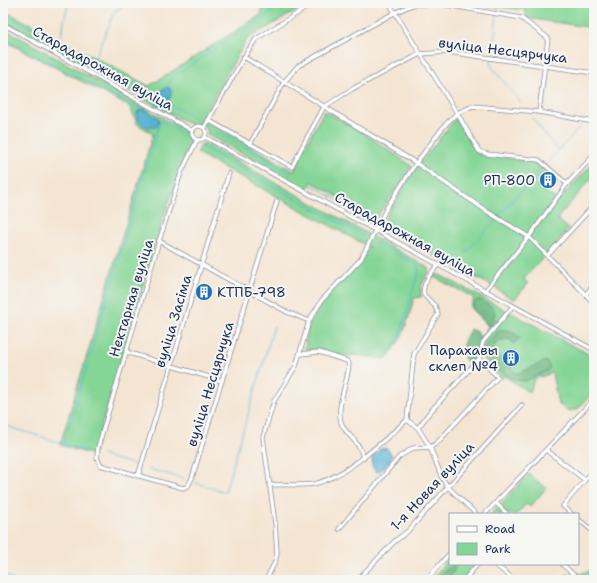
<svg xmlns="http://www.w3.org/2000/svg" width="597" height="583" font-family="'Shantell Sans',sans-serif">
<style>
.green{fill:#85d696;stroke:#50827a}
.forest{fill:#6cb77f;stroke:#44736e}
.water{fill:#56b1d3;stroke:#387098}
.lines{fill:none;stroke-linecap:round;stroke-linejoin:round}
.stream{stroke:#56b1d3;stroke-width:1}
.minor-casing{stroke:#888a98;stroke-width:5}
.minor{stroke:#fff;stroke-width:3.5}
.labels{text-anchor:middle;stroke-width:4;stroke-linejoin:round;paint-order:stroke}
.street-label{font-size:14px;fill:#1b2f5e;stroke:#f6f6f2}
.poi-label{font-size:14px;fill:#1b2f5e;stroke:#f6f6f2;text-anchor:end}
</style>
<rect width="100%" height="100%" fill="#f6f6f2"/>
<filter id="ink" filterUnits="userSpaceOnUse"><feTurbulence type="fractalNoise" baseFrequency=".025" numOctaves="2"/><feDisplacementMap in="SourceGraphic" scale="8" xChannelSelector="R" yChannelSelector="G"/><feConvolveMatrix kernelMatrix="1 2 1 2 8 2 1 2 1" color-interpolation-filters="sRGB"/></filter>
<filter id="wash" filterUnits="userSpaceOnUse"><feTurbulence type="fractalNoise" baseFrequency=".012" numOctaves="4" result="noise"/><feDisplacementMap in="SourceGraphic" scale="16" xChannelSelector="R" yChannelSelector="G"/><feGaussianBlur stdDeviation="0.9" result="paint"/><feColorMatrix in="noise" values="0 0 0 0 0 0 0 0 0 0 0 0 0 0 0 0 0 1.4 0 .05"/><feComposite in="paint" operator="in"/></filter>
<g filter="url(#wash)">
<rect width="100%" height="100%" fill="#f4e5d3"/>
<!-- green -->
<g class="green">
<path d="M261 3H310L247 39 202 118 294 171 297 161 324 111 362 132 412 166 376 218 312 182 307 189 208 135 207 129 200 125 193 126 3 21V10L149 86 262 14Z"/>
<path d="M458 3H594V28L526 18V10Z"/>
<path d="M3 28 188 132 191 138 157 237 93 455 60 445 153 134 137 124 130 107 3 40Z"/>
<path d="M455 119 478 154 538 163 546 169 534 183 558 201 594 162V175L557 219 569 229 524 279 528 284 514 300 492 286 385 230 382 223 416 168Z"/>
<path d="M202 144 208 145 429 268V271L421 286V297L414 298C407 324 404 338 386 359L356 355 339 356 321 350H305C306 338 308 327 313 317 326 289 356 275 369 247L197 153Z"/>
<path d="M433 274 440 275 594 357V391L578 409 569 411 558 404 552 373 534 379 530 393 504 376 502 378C483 359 471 353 488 326L470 308 474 298 434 277 430 278Z"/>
<path d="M529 474 546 488 530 507 526 504 517 514H491Z"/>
<path d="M450 558V564H475L462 580H430Z"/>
<path d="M594 570V580H557L568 574 572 576Z"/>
</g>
<!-- forest -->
<g class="forest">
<path d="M477 300H481L494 309 495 313 494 317 496 323 493 327 489 326 473 309V304Z"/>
<path d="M470 329 477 332 482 340 479 353 469 364C457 351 463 344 470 329Z"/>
<path d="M501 329 511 331 520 338 514 344 509 339H504L494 345 493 350 516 373H519L546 361 550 368 547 371 525 381 515 380 494 368 483 351C486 339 493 337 501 329Z"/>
<path d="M453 565 456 568 447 580H433Z"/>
</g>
<!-- water -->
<g class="water">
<path d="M167 87 171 89V96L164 105H158L154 101V96Z"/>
<path d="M143 109 158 118 159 122 157 126C149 130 143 126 137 119V112Z"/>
<path d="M387 448 392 455 389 462 379 472 375 471 372 466V457L380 449Z"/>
</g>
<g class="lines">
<!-- stream -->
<g class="stream">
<path d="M498 12 499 3"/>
<path d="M5 13 155 96"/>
<path d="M497 15 491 66 521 103"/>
<path d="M3 38 141 110"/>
<path d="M60 41 68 3"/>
<path d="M94 60 115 11 127 3"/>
<path d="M167 87 174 76 272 12 276 3"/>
<path d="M167 102 199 122"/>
<path d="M532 118 558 150"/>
<path d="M161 121 191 140"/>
<path d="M214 130 291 173"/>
<path d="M202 147 364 236"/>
<path d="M546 164 582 125"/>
<path d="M311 185 374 220"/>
<path d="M499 216 543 167"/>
<path d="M386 226 423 246"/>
<path d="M375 242 417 265 419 270 400 335 388 354"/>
<path d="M427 248 484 280"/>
<path d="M465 253 497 219"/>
<path d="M3 425 87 451"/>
<path d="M68 430 160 121"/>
<path d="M64 443 65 438"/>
<path d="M102 455 135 465"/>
<path d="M149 469 184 479"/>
<path d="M196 483 225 492 274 326"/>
<path d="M3 574 14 580"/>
</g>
</g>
</g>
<g filter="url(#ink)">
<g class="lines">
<!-- minor casing -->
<g class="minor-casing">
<g id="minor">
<path d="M389 3 457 113 479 151 487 154 539 160 567 184"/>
<path d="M435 3 521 18 548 38 539 112"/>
<path d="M3 24 193 131"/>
<path d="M244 57 416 163 488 212 529 237 594 303"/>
<path d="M208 120 292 167 303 145 324 107 352 89 420 54 448 52 594 73"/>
<circle cx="199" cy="133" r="7"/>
<path d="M204 128 244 57 256 39 314 3"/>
<path d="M205 137 594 350"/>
<path d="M197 140 181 173 159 241 98 447 97 457 100 465 183 488 188 486 192 478 277 201"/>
<path d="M250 144 284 82 298 66 394 13 412 5 433 3"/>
<path d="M159 241 287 312 309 321"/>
<path d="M547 256 594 205"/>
<path d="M485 291 531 234 567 184 594 155"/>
<path d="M586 294 594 285"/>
<path d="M126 352 222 381"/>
<path d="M301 354 319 352 347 361 349 364C348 382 336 405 341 422 344 432 354 438 359 447 361 451 362 455 364 458"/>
<path d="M407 420 418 428 430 447 442 478 448 487 476 514"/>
<path d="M418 428 429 413 479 359 483 342 513 306"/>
<path d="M546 450 585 480 563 506 572 514"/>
<path d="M138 476 229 173"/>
<path d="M585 480 594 469"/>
<path d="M269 485C284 484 299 486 313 484 345 478 383 441 407 420L414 354 438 314 435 306 424 295C421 284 431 273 438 265"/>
<path d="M496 503 507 514"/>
<path d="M485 514 594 399"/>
<path d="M578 519 594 532"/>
<path d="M339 529 399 457 413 448 430 447 436 444 498 377 479 359"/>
<path d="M494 564 515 580"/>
<path d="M562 564 578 579"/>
<path d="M266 580 275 562 277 553 275 523 263 437 274 401 296 366 309 321 322 300 361 259 387 207 416 163 444 126 457 113 473 106 539 112 594 122"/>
<path d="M357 580 395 541 408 531 522 405"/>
<path d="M426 580 450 553"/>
<path d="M464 580 478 564"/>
</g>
</g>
<!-- minor -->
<use href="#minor" class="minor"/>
</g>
</g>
<!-- icons -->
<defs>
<g id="building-disc" transform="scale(0.9)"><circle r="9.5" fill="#1f6fb2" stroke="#f6f6f2"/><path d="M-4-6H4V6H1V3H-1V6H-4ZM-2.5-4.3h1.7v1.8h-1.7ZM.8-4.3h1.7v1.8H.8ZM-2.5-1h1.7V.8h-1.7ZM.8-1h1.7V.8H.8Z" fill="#fff"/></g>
</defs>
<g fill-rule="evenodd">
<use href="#building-disc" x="548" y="180"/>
<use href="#building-disc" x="204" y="292"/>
<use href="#building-disc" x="511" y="358"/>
</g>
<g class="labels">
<!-- street labels -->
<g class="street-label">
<text transform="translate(503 50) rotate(7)" y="5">вуліца Несцярчука</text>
<text transform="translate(103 68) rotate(29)" y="5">Старадарожная вуліца</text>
<text transform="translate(405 234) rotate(29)" y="5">Старадарожная вуліца</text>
<text transform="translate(131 298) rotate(-73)" y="5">Нектарная вуліца</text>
<text transform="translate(173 321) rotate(-73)" y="5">вуліца Засіма</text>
<text transform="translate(210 384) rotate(-73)" y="5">вуліца Несцярчука</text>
<text transform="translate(432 486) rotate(-47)" y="5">1-я Новая вуліца</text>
</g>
<!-- poi labels -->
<g class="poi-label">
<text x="535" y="185">РП-800</text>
<text x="217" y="297" text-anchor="start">КТПБ-798</text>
<text x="498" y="355">Парахавы<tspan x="498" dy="16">склеп №4</tspan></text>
</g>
</g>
<!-- margin -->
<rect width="597" height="583" fill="none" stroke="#f6f6f2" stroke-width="16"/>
<!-- legend -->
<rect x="449" y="513" width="130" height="52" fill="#f6f6f2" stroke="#9ea6b7"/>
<rect x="457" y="526" width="20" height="6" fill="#ffffff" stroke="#9ea6b7"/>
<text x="485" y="533" font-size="12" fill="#1b2f5e">Road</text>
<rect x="457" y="543" width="20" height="12" fill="#85d696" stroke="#9ea6b7"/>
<text x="485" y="553" font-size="12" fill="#1b2f5e">Park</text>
</svg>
